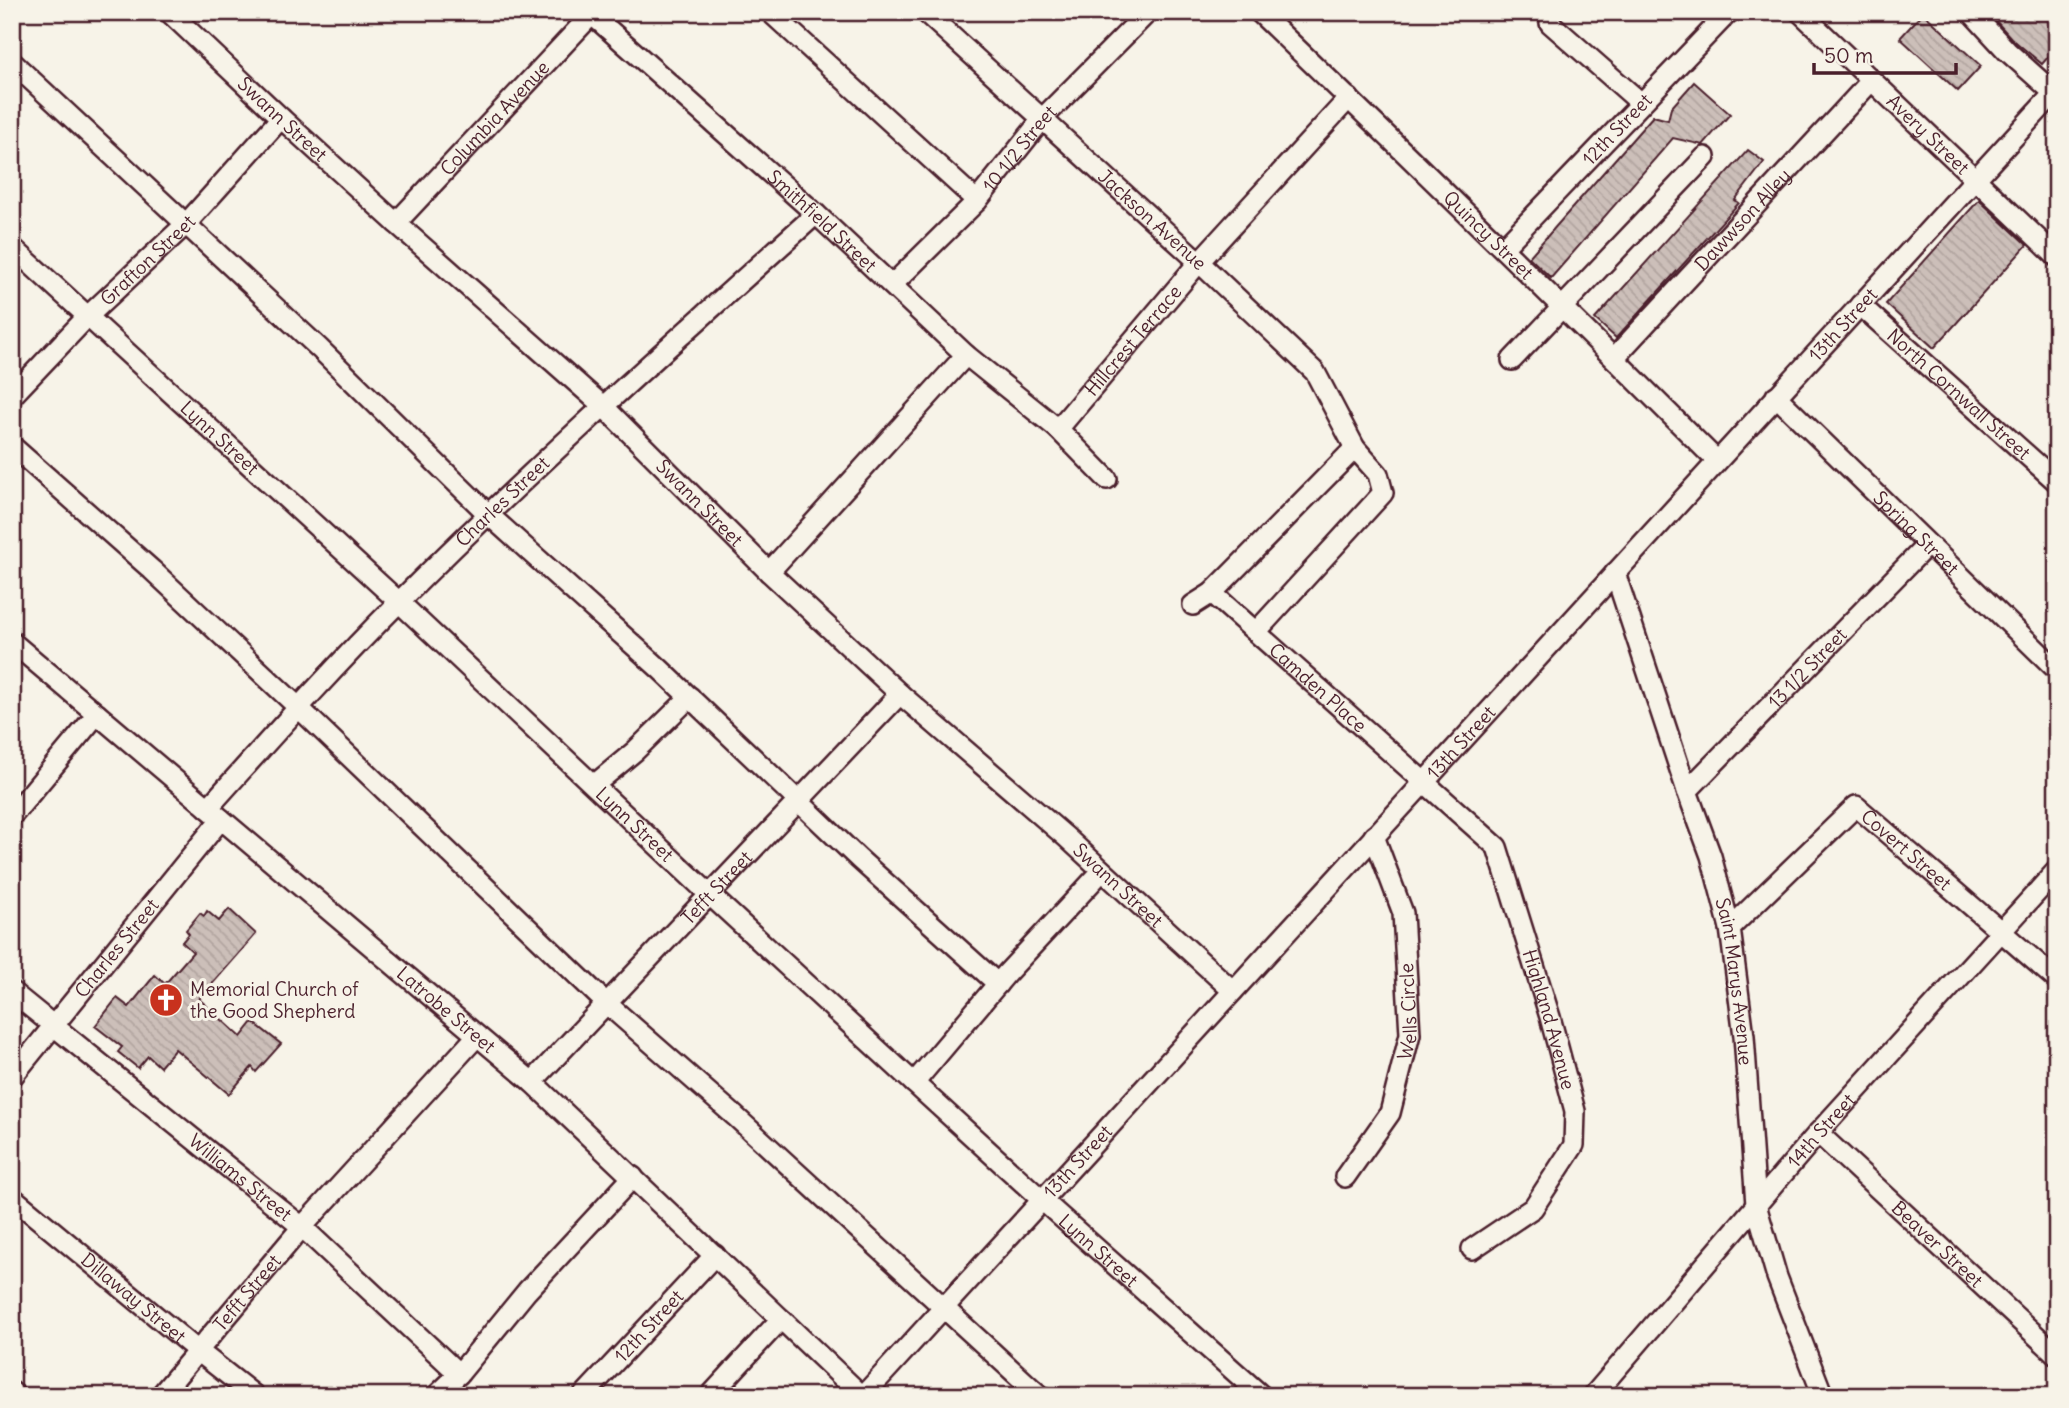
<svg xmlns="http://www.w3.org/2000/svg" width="2069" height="1408" font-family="Delius,sans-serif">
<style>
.building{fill:url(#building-back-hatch);stroke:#4a1f2b;stroke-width:2}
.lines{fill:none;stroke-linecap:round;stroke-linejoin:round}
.minor-casing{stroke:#4a1f2b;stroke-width:24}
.minor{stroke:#f7f3e8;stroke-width:19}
.labels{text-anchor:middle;stroke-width:6;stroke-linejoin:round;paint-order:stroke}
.street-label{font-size:19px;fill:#4a1f2b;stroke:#f7f3e8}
.poi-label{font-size:19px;fill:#4a1f2b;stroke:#f7f3e8;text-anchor:start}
</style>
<defs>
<pattern id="building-back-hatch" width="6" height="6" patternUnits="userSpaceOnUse" patternTransform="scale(1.75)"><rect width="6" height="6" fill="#ccbfb9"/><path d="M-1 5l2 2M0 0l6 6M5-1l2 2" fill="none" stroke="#b1a49f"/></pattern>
</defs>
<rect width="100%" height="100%" fill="#f7f3e8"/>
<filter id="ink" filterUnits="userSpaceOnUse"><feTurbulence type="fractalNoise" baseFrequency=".0143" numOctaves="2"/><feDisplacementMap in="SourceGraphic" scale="14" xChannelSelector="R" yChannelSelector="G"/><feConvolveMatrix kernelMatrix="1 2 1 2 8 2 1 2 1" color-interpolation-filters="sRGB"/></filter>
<g filter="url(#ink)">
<!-- building -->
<g class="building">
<path d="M1988 12H2057V47L2042 64 2011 38Z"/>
<path d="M1923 13 1981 66 1958 91 1900 38Z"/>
<path d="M1694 82 1730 114 1703 145 1673 138 1551 278 1529 257 1653 116 1668 120 1671 108Z"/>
<path d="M1748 150 1764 162 1735 200 1739 203 1616 338 1595 319Z"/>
<path d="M1979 200 2027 245 1934 348 1886 304Z"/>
<path d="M229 909 256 934 199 999 241 1037 253 1022 281 1044 256 1072 252 1067 229 1094 175 1049 160 1067 148 1056 138 1068 118 1052 122 1047 95 1026 117 998 129 1007 155 975 165 984 193 952 182 942 189 934 186 930 200 913 204 916 207 911 219 921Z"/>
</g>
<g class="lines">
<!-- minor casing -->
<g class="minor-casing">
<g id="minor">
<path id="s1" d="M169 12 281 118 396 223 603 406 769 572 900 694 1066 837 1233 991"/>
<path id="s2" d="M589 12 816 214 966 355 1058 429 1107 479"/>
<path d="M770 12 977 201"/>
<path id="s3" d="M925 12 1199 262 1315 372 1355 448 1378 474 1383 493 1256 632"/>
<path id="s4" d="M1259 12C1413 160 1566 310 1717 461"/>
<path id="s5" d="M1800 12 2057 257"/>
<path d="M1971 12 2007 51 2054 93"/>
<path d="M1550 23 1641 103"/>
<path d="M12 62 320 349 489 515 660 669 859 859 998 984"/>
<path id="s6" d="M396 223 594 12"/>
<path id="s7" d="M12 247 399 602 709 894 914 1083 1042 1200 1262 1396"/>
<path id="s8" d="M1504 247 1729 12"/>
<path id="s9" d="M892 285 977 201 1043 118 1148 12"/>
<path id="s10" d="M1860 305 2057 482"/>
<path id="s11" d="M1614 358 1871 81"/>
<path d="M1512 360 1705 157"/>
<path id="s12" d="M12 396 87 317 185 225 281 118"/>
<path id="s13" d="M1776 396 2057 670"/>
<path id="s14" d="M1058 429 1199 262 1349 98"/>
<path d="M12 446 152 570 298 707 606 1003 735 1116 1040 1396"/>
<path d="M769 572 966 355"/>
<path id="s15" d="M1615 573 1687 791 1711 856 1730 928 1744 1036 1756 1205 1777 1277 1823 1396"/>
<path id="s16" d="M1212 593 1497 847 1550 1017 1575 1111 1574 1145 1533 1208 1472 1249"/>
<path d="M1193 605 1212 593 1355 448"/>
<path id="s17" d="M12 642 532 1082 862 1396"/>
<path d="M594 785 635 751 690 697"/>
<path id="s18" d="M1687 791 1927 545"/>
<path id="s19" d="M208 808C270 739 332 669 398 603 532 468 675 341 816 214"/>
<path d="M12 816 97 714"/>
<path id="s20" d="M1730 928 1856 806 2057 980"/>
<path id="s21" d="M12 992 302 1227 459 1374"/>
<path id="s22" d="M12 1077 221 819"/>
<path id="s23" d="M532 1082 900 694"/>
<path d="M914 1083 1007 973 1102 871"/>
<path id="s24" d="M1818 1133 2057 1355"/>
<path id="s25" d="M1345 1177 1390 1113 1410 1034 1403 913 1374 836"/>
<path id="s26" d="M12 1197 198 1351 255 1396"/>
<path d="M12 1392 16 1396"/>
<path id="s27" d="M160 1396 302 1227 477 1036"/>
<path d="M436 1396 459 1374 527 1291 633 1177"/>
<path id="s28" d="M583 1396 715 1255"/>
<path d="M710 1396 781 1319"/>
<path id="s29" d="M863 1396 2057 90"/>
<path id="s30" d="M1593 1396 1818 1133 2057 870"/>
</g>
</g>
<!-- minor -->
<use href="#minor" class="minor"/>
</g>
</g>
<!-- icons -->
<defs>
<g id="church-disc" transform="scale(1.75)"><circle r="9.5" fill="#c8321e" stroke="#f7f3e8"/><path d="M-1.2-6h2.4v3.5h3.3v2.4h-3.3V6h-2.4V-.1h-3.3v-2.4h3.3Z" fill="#fff"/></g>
</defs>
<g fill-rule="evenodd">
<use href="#church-disc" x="166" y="1000"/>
</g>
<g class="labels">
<!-- street labels -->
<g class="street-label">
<text dy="7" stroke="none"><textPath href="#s1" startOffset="156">Swann Street</textPath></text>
<text dy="7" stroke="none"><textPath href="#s6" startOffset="144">Columbia Avenue</textPath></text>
<text dy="7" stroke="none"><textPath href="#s8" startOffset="163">12th Street</textPath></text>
<text dy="7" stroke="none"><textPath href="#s5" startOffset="177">Avery Street</textPath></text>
<text dy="7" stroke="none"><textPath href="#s9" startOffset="187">10 1/2 Street</textPath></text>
<text dy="7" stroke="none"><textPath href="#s3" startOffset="308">Jackson Avenue</textPath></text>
<text dy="7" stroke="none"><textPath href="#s11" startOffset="189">Dawwson Alley</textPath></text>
<text dy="7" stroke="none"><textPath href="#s2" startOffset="313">Smithfield Street</textPath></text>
<text dy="7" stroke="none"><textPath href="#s4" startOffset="320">Quincy Street</textPath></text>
<text dy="7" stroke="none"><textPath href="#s12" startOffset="192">Grafton Street</textPath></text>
<text dy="7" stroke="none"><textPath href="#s29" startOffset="1452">13th Street</textPath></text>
<text dy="7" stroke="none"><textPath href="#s14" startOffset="116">Hillcrest Terrace</textPath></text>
<text dy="7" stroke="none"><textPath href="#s10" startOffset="133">North Cornwall Street</textPath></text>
<text dy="7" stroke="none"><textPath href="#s7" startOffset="282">Lynn Street</textPath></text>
<text dy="7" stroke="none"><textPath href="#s19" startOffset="425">Charles Street</textPath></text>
<text dy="7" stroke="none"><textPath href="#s1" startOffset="723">Swann Street</textPath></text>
<text dy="7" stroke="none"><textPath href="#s13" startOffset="196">Spring Street</textPath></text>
<text dy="7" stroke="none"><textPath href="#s18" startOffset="172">13 1/2 Street</textPath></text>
<text dy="7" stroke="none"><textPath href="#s16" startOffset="142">Camden Place</textPath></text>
<text dy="7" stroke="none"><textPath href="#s29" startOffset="886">13th Street</textPath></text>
<text dy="7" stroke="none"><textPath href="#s7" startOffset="849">Lynn Street</textPath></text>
<text dy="7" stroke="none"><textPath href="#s20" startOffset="242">Covert Street</textPath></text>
<text dy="7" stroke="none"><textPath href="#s1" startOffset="1290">Swann Street</textPath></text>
<text dy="7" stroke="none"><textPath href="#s23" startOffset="268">Tefft Street</textPath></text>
<text dy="7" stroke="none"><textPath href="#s22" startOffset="166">Charles Street</textPath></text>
<text dy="7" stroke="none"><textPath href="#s15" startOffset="427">Saint Marys Avenue</textPath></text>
<text dy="7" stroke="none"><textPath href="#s17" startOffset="569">Latrobe Street</textPath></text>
<text dy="7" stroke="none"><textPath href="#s25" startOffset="182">Wells Circle</textPath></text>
<text dy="7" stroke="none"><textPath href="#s16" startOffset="562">Highland Avenue</textPath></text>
<text dy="7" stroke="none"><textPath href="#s30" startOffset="350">14th Street</textPath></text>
<text dy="7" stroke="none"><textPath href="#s29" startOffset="318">13th Street</textPath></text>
<text dy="7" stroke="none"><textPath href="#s21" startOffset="294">Williams Street</textPath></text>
<text dy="7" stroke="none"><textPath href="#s24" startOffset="163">Beaver Street</textPath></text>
<text dy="7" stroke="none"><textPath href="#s7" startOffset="1479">Lynn Street</textPath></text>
<text dy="7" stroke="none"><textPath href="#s27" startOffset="135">Tefft Street</textPath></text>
<text dy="7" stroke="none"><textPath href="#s26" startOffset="158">Dillaway Street</textPath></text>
<text dy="7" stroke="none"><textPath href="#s28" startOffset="96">12th Street</textPath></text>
</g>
<!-- poi labels -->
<g class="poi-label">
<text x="190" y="996">Memorial Church of<tspan x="190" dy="22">the Good Shepherd</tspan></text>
</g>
</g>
<!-- margin -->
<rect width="2069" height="1408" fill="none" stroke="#f7f3e8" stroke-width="42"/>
<rect x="21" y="21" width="2027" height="1366" fill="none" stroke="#4a1f2b" stroke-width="2.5" filter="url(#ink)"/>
<!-- scale -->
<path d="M1814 63v10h142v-10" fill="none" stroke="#4a1f2b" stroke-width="3.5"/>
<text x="1824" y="63" font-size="21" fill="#4a1f2b" stroke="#f7f3e8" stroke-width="5" paint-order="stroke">50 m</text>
</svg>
